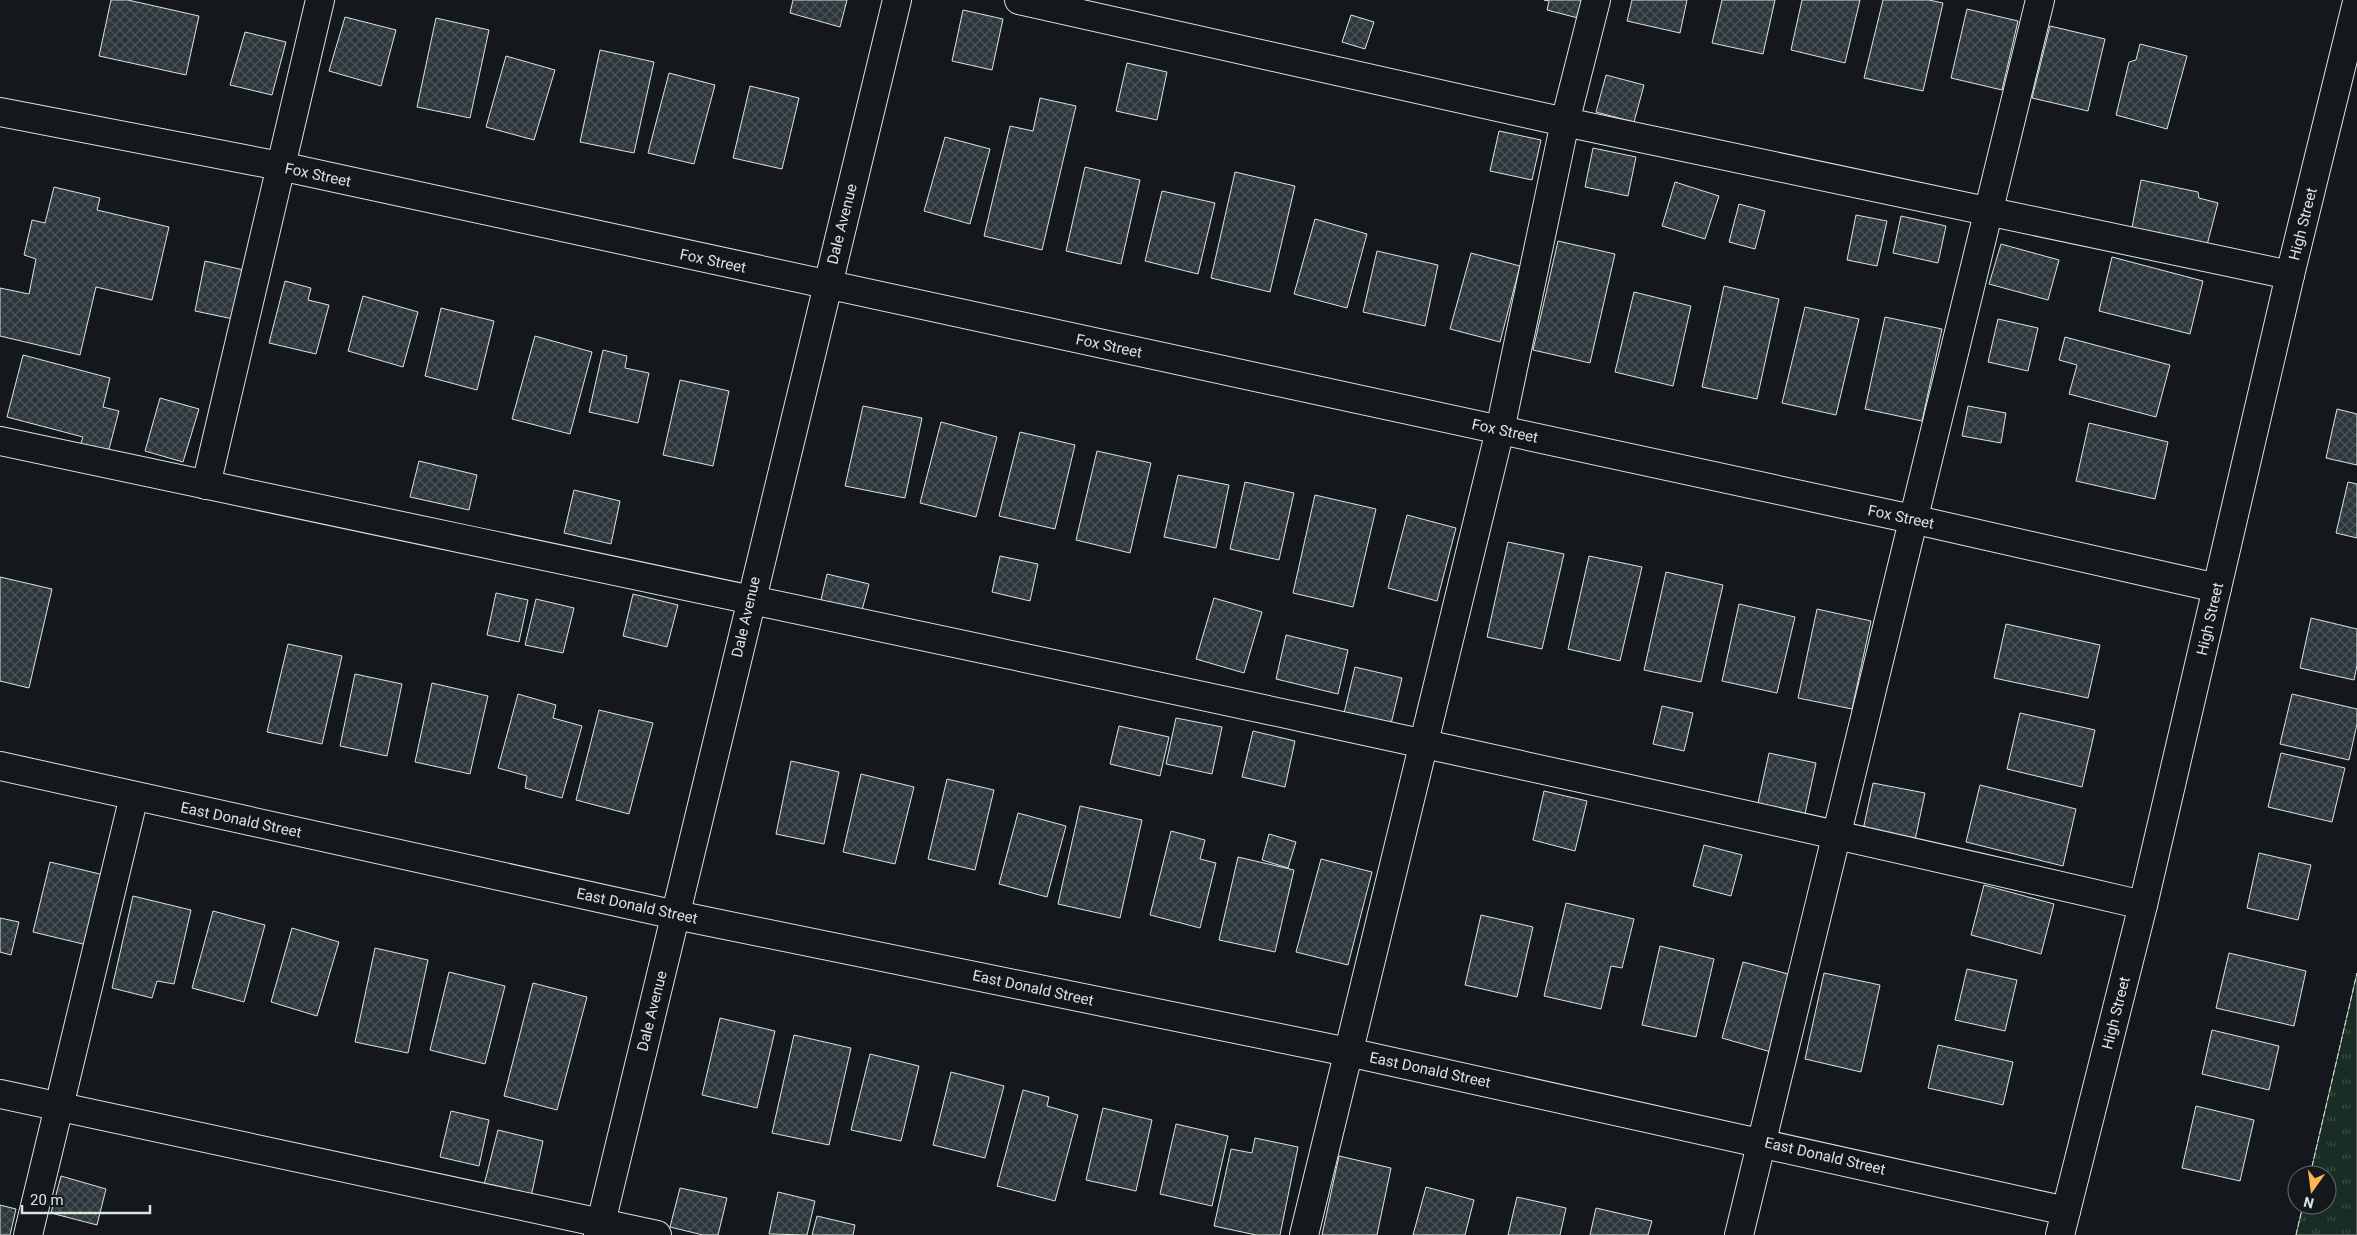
<svg xmlns="http://www.w3.org/2000/svg" width="2357" height="1235" font-family="Roboto,sans-serif">
<style>
.grass{fill:url(#grass-tufts);stroke:#939e99}
.building{fill:url(#building-cross-hatch);stroke:#d8e6dc}
.lines{fill:none;stroke-linecap:round;stroke-linejoin:round}
.minor-casing{stroke:#d8e6dc;stroke-width:30}
.minor{stroke:#14181c;stroke-width:28}
.fence{stroke:#d8e6dc;stroke-width:1;stroke-dasharray:6 2.5;stroke-linecap:butt}
.labels{text-anchor:middle;stroke-width:4;stroke-linejoin:round;paint-order:stroke}
.street-label{font-size:15px;fill:#d8e6dc;stroke:#14181c}
</style>
<defs>
<pattern id="grass-tufts" width="24" height="20" patternUnits="userSpaceOnUse" patternTransform="scale(1.25)"><rect width="24" height="20" fill="#1a2d24"/><path d="M3 7l-1-3M5 7V3M7 7l1-3M15 17l-1-3M17 17v-4M19 17l1-3" fill="none" stroke="#3b4b43"/></pattern>
<pattern id="building-cross-hatch" width="8" height="8" patternUnits="userSpaceOnUse" patternTransform="scale(1.25)"><rect width="8" height="8" fill="#2c363c"/><path d="M0 0l8 8M0 8l8-8" fill="none" stroke="#4a5358"/></pattern>
</defs>
<rect width="100%" height="100%" fill="#14181c"/>
<!-- grass -->
<path class="grass" d="M2357 973V1235H2296L2303 1205H2327V1175H2310Z"/>
<!-- building -->
<g class="building">
<path d="M111 0H128L199 16 186 75 99 56Z"/>
<path d="M793 0H847L840 27 790 13Z"/>
<path d="M1544 0H1582L1578 18 1547 10 1549 1Z"/>
<path d="M1632 0H1687L1680 33 1627 21Z"/>
<path d="M1722 0H1775L1763 54 1712 43Z"/>
<path d="M1802 0H1860L1845 63 1791 50Z"/>
<path d="M1883 0H1929L1943 3 1923 91 1864 78Z"/>
<path d="M1967 9 2018 21 2002 90 1951 78Z"/>
<path d="M963 10 1003 19 992 70 952 61Z"/>
<path d="M1351 15 1374 22 1365 49 1342 42Z"/>
<path d="M345 17 396 30 381 86 329 71Z"/>
<path d="M436 18 489 30 470 118 417 107Z"/>
<path d="M2050 26 2105 39 2088 111 2032 98Z"/>
<path d="M245 32 286 42 272 95 230 85Z"/>
<path d="M2140 44 2187 56 2167 129 2116 115 2129 62 2136 60Z"/>
<path d="M600 50 654 62 634 153 580 142Z"/>
<path d="M506 56 555 70 534 140 486 127Z"/>
<path d="M1127 63 1167 72 1157 120 1116 111Z"/>
<path d="M669 73 715 85 694 164 648 153Z"/>
<path d="M1606 75 1644 85 1634 122 1596 112Z"/>
<path d="M750 86 799 98 782 169 733 158Z"/>
<path d="M1040 98 1076 106 1042 250 984 236 1010 126 1033 131Z"/>
<path d="M1499 131 1541 140 1532 180 1490 171Z"/>
<path d="M945 137 990 149 970 224 924 211Z"/>
<path d="M1593 148 1636 157 1628 196 1585 187Z"/>
<path d="M1085 167 1140 180 1121 264 1066 251Z"/>
<path d="M1235 172 1295 186 1270 292 1211 278Z"/>
<path d="M2141 180 2198 192 2199 198 2218 203 2207 245 2130 238Z"/>
<path d="M1675 182 1719 196 1705 239 1662 226Z"/>
<path d="M54 187 100 198 97 210 169 227 152 300 96 287 80 355 0 336V288L29 294 36 259 24 255 32 220 45 223Z"/>
<path d="M1162 191 1215 203 1198 274 1145 261Z"/>
<path d="M1739 204 1765 211 1755 249 1729 242Z"/>
<path d="M1856 215 1887 221 1877 266 1847 260Z"/>
<path d="M1901 216 1946 226 1938 263 1893 253Z"/>
<path d="M1315 219 1367 234 1347 308 1294 294Z"/>
<path d="M1558 241 1615 254 1590 363 1533 350Z"/>
<path d="M2001 244 2059 260 2048 300 1989 284Z"/>
<path d="M1377 251 1438 265 1425 326 1363 312Z"/>
<path d="M1471 253 1520 266 1500 342 1450 329Z"/>
<path d="M2112 257 2203 281 2190 334 2099 311Z"/>
<path d="M205 261 248 271 238 320 195 311Z"/>
<path d="M285 281 311 288 308 300 329 305 316 354 269 343Z"/>
<path d="M1724 286 1779 299 1757 399 1702 387Z"/>
<path d="M1634 292 1691 306 1673 386 1615 372Z"/>
<path d="M363 296 418 312 403 367 348 351Z"/>
<path d="M1805 307 1859 319 1836 415 1782 403Z"/>
<path d="M441 308 494 321 477 390 425 376Z"/>
<path d="M1885 317 1942 329 1922 421 1865 409Z"/>
<path d="M1998 319 2038 328 2028 371 1988 362Z"/>
<path d="M535 336 592 352 570 434 512 419Z"/>
<path d="M2065 337 2170 365 2156 417 2069 394 2077 365 2059 360Z"/>
<path d="M603 350 627 356 625 368 649 373 638 423 589 412Z"/>
<path d="M23 355 110 378 103 407 119 411 108 453 80 446 83 437 7 417Z"/>
<path d="M680 380 729 391 713 466 663 455Z"/>
<path d="M160 398 199 409 183 462 145 451Z"/>
<path d="M863 406 922 418 905 498 845 486Z"/>
<path d="M1968 406 2006 413 2001 443 1962 436Z"/>
<path d="M2337 409 2357 414V465L2326 458Z"/>
<path d="M941 422 997 437 976 517 920 503Z"/>
<path d="M2089 423 2168 442 2155 499 2076 481Z"/>
<path d="M1020 432 1075 445 1055 529 999 516Z"/>
<path d="M1097 451 1151 463 1130 553 1076 540Z"/>
<path d="M419 461 477 475 469 510 410 497Z"/>
<path d="M1178 475 1229 485 1216 548 1164 537Z"/>
<path d="M1245 482 1294 493 1279 560 1230 549Z"/>
<path d="M2348 482 2357 484V538L2336 533Z"/>
<path d="M574 490 620 501 611 544 564 533Z"/>
<path d="M1315 495 1376 509 1353 607 1293 593Z"/>
<path d="M1407 515 1456 528 1437 601 1388 588Z"/>
<path d="M1508 542 1564 554 1542 649 1487 637Z"/>
<path d="M1000 556 1038 564 1030 601 992 592Z"/>
<path d="M1589 556 1642 567 1620 661 1568 649Z"/>
<path d="M1666 572 1723 585 1701 682 1644 670Z"/>
<path d="M827 574 869 584 861 614 820 604Z"/>
<path d="M0 577 52 589 29 688 0 681Z"/>
<path d="M496 593 528 600 519 642 487 635Z"/>
<path d="M633 594 678 605 667 647 623 636Z"/>
<path d="M1214 598 1262 612 1244 673 1196 659Z"/>
<path d="M536 599 574 608 563 653 525 645Z"/>
<path d="M1739 604 1795 617 1777 693 1722 681Z"/>
<path d="M1817 609 1871 621 1852 709 1798 698Z"/>
<path d="M2311 618 2357 629V665L2354 680 2300 668Z"/>
<path d="M2006 624 2100 645 2088 698 1994 678Z"/>
<path d="M1286 635 1348 650 1338 694 1276 679Z"/>
<path d="M288 644 342 656 322 744 267 732Z"/>
<path d="M1355 667 1402 678 1391 724 1344 713Z"/>
<path d="M355 674 402 684 387 756 340 746Z"/>
<path d="M432 683 488 696 470 774 415 762Z"/>
<path d="M518 694 556 705 553 718 582 726 562 798 525 788 527 776 498 768Z"/>
<path d="M2292 694 2357 709V724L2349 760 2280 744Z"/>
<path d="M1662 706 1693 713 1684 751 1653 744Z"/>
<path d="M599 710 653 723 629 814 576 800Z"/>
<path d="M2020 713 2095 730 2082 787 2007 769Z"/>
<path d="M1176 718 1222 727 1212 774 1166 764Z"/>
<path d="M1119 726 1169 737 1160 776 1110 764Z"/>
<path d="M1253 731 1295 741 1285 787 1242 777Z"/>
<path d="M1769 753 1816 763 1805 814 1758 803Z"/>
<path d="M2281 753 2345 768 2332 822 2268 807Z"/>
<path d="M791 761 839 772 824 844 776 834Z"/>
<path d="M861 774 914 787 895 864 843 852Z"/>
<path d="M947 779 994 790 975 870 928 859Z"/>
<path d="M1873 783 1925 793 1915 840 1863 830Z"/>
<path d="M1980 785 2076 809 2063 866 1966 842Z"/>
<path d="M1544 791 1587 801 1575 851 1533 840Z"/>
<path d="M1080 806 1142 820 1120 918 1058 904Z"/>
<path d="M1018 813 1066 826 1047 897 999 884Z"/>
<path d="M1171 831 1205 840 1200 859 1216 863 1200 928 1150 915Z"/>
<path d="M1269 834 1296 842 1288 868 1262 860Z"/>
<path d="M1704 845 1742 855 1731 896 1693 886Z"/>
<path d="M2259 853 2311 865 2298 920 2247 908Z"/>
<path d="M1238 857 1294 870 1275 952 1219 940Z"/>
<path d="M1321 859 1372 872 1348 965 1296 952Z"/>
<path d="M50 862 104 875 87 945 33 932Z"/>
<path d="M1984 885 2054 904 2041 954 1971 935Z"/>
<path d="M133 896 191 910 174 984 157 981 152 998 112 988Z"/>
<path d="M1566 903 1634 919 1622 968 1611 966 1601 1009 1544 996Z"/>
<path d="M213 911 265 925 244 1002 192 988Z"/>
<path d="M1481 915 1533 927 1517 997 1465 985Z"/>
<path d="M0 918 19 922 11 955 0 952Z"/>
<path d="M292 928 339 942 317 1016 271 1002Z"/>
<path d="M1660 946 1714 959 1696 1037 1642 1025Z"/>
<path d="M375 948 428 960 408 1053 355 1042Z"/>
<path d="M2229 953 2306 971 2294 1026 2216 1008Z"/>
<path d="M1743 962 1792 975 1771 1052 1722 1038Z"/>
<path d="M1967 969 2017 980 2005 1031 1955 1020Z"/>
<path d="M449 972 505 986 485 1064 430 1050Z"/>
<path d="M1824 973 1880 985 1861 1072 1805 1059Z"/>
<path d="M533 983 587 997 557 1110 504 1096Z"/>
<path d="M720 1018 775 1031 757 1108 702 1095Z"/>
<path d="M2212 1030 2279 1046 2269 1090 2202 1074Z"/>
<path d="M794 1035 851 1048 829 1145 772 1133Z"/>
<path d="M1938 1045 2013 1062 2003 1105 1928 1088Z"/>
<path d="M870 1054 919 1066 901 1141 851 1130Z"/>
<path d="M951 1072 1004 1086 985 1158 933 1145Z"/>
<path d="M1023 1090 1049 1097 1047 1106 1078 1115 1055 1201 997 1186Z"/>
<path d="M2196 1106 2254 1120 2240 1181 2182 1168Z"/>
<path d="M1103 1108 1152 1120 1136 1191 1086 1180Z"/>
<path d="M451 1111 489 1120 479 1166 440 1157Z"/>
<path d="M1176 1124 1228 1136 1212 1206 1160 1194Z"/>
<path d="M498 1130 543 1141 531 1197 484 1185Z"/>
<path d="M1255 1138 1298 1147 1280 1235H1256L1214 1226 1231 1149 1252 1153Z"/>
<path d="M1339 1156 1391 1168 1377 1235H1322Z"/>
<path d="M61 1176 106 1189 97 1225 51 1213Z"/>
<path d="M1426 1187 1474 1200 1465 1235H1413Z"/>
<path d="M680 1188 727 1198 718 1235H703L670 1227Z"/>
<path d="M778 1192 815 1201 807 1235 769 1234Z"/>
<path d="M1517 1197 1566 1208 1560 1235H1508Z"/>
<path d="M0 1205 16 1209 10 1235H0Z"/>
<path d="M1596 1208 1652 1221 1648 1235H1590Z"/>
<path d="M817 1216 855 1225 853 1235H812Z"/>
</g>
<g class="lines">
<!-- minor casing -->
<g class="minor-casing">
<g id="minor">
<path d="M1019 0 1565 122 2290 275"/>
<path d="M0 112 280 166 1912 519 2217 588"/>
<path d="M0 441C715 593 1431 740 2143 905"/>
<path d="M206 485 320 0"/>
<path d="M0 766 676 915 1348 1052 2066 1211"/>
<path d="M0 1094 657 1235"/>
<path d="M28 1235 134 796"/>
<path d="M598 1235 897 0"/>
<path d="M1304 1235 1500 430 1565 122 1596 0"/>
<path d="M1739 1235 2040 0"/>
<path d="M2060 1235 2143 905 2290 275 2357 2"/>
</g>
</g>
<!-- minor -->
<use href="#minor" class="minor"/>
<!-- fence -->
<g class="fence">
<path d="M2310 1175 2357 973"/>
<path d="M2296 1235 2303 1205"/>
</g>
</g>
<g class="labels">
<!-- street labels -->
<g class="street-label">
<text transform="translate(318 175) rotate(12)" y="5">Fox Street</text>
<text transform="translate(842 224) rotate(-76)" y="5">Dale Avenue</text>
<text transform="translate(2303 224) rotate(-76)" y="5">High Street</text>
<text transform="translate(713 261) rotate(12)" y="5">Fox Street</text>
<text transform="translate(1109 346) rotate(12)" y="5">Fox Street</text>
<text transform="translate(1505 431) rotate(12)" y="5">Fox Street</text>
<text transform="translate(1901 517) rotate(12)" y="5">Fox Street</text>
<text transform="translate(746 617) rotate(-77)" y="5">Dale Avenue</text>
<text transform="translate(2210 619) rotate(-77)" y="5">High Street</text>
<text transform="translate(241 820) rotate(12)" y="5">East Donald Street</text>
<text transform="translate(637 906) rotate(12)" y="5">East Donald Street</text>
<text transform="translate(1033 988) rotate(12)" y="5">East Donald Street</text>
<text transform="translate(652 1011) rotate(-76)" y="5">Dale Avenue</text>
<text transform="translate(2116 1013) rotate(-76)" y="5">High Street</text>
<text transform="translate(1430 1070) rotate(12)" y="5">East Donald Street</text>
<text transform="translate(1825 1156) rotate(13)" y="5">East Donald Street</text>
</g>
</g>
<!-- north arrow -->
<g transform="translate(2312 1190) rotate(194)"><circle r="24" fill="#14181c" stroke="#626a69"/>
<path d="M0-4L9 19L0 12L-9 19Z" fill="#ffb74d"/>
<text y="-8" font-size="14" font-weight="bold" text-anchor="middle" fill="#d8e6dc">N</text>
</g>
<!-- scale -->
<path d="M22 1205v8h128v-8" fill="none" stroke="#d8e6dc" stroke-width="2.5"/>
<text x="30" y="1205" font-size="15" fill="#d8e6dc" stroke="#14181c" stroke-width="4" paint-order="stroke">20 m</text>
</svg>
